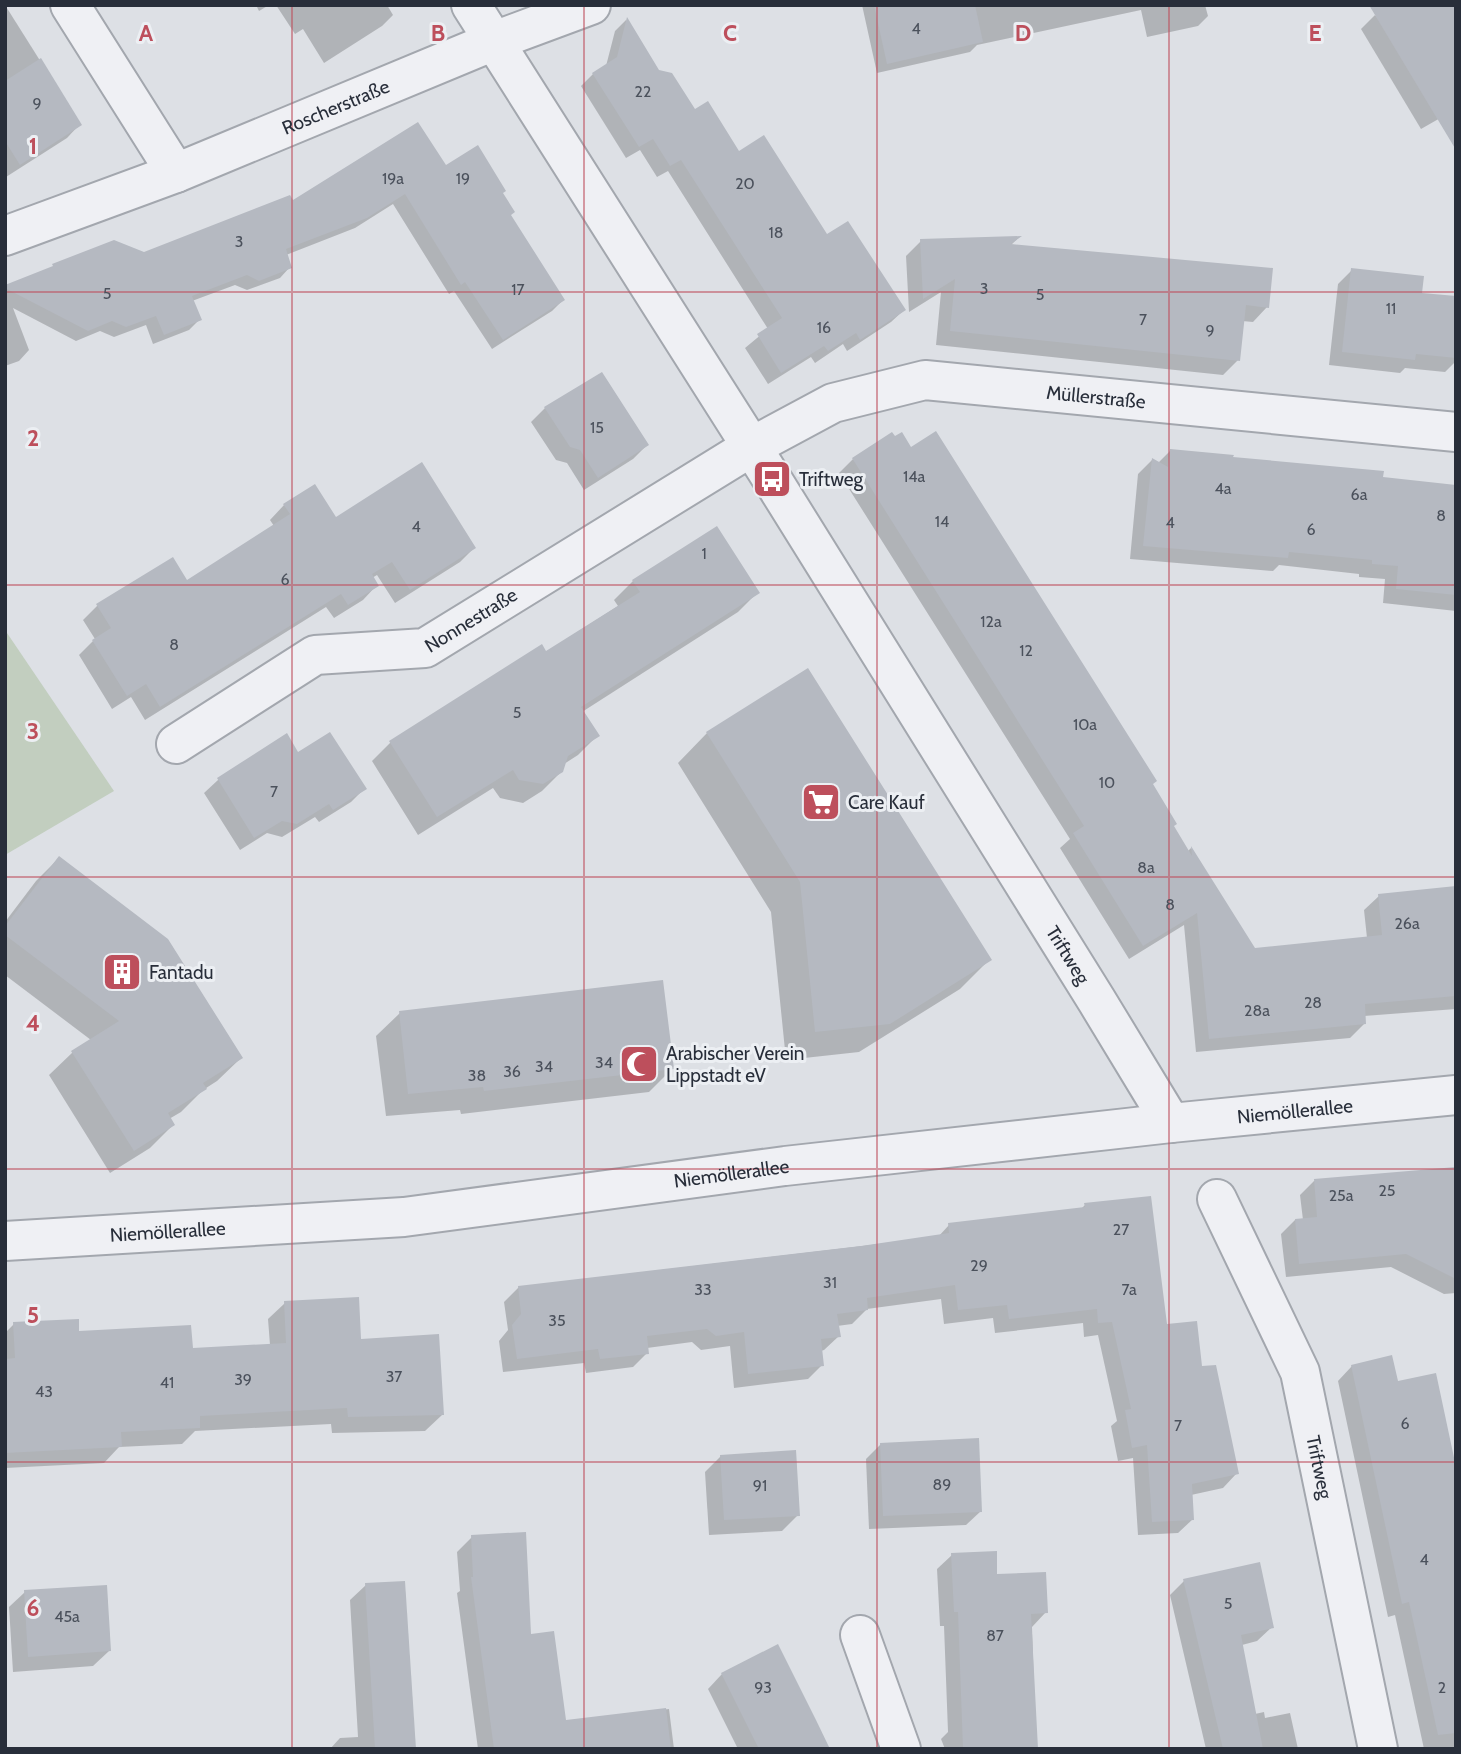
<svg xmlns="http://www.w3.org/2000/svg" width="1461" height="1754" font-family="Cabin,sans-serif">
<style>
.green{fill:#c2cebf}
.shadow{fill:#0003}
.building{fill:#b5b9c1}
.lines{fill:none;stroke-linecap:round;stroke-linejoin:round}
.minor-casing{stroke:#a3a7ae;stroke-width:42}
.minor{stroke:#eff0f4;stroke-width:38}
.grid{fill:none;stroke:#bd4f5c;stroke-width:2;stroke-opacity:0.55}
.labels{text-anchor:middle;stroke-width:6;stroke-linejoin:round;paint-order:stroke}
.number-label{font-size:16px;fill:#4b515c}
.street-label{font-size:19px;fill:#282e3a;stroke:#eceff3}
.poi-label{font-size:19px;fill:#282e3a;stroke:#eceff3;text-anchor:start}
.grid-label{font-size:23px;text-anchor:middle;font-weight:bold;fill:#bd4f5c;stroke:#eceff3;stroke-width:6;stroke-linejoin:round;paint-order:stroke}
</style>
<rect width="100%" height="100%" fill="#dde0e5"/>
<!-- green -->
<path class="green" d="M5 630 114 791 5 855Z"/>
<!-- shadow -->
<g class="shadow">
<path d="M5 5 80 124 67 138 6 177Z"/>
<path d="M256 5H269L259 11Z"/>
<path d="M276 5H387L393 15 382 26 324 63 303 29 295 34Z"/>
<path d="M862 5H1205L1208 16 1198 26 1147 37 1141 10 977 45 970 52 877 73Z"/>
<path d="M1375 15 1456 109 1421 129 1361 29Z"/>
<path d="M626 20 658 72 694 112 904 310 891 322 847 351 843 344 815 363 811 357 768 384 745 348 768 329 668 171 657 177 640 150 626 158 581 86 593 74 606 66 615 31Z"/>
<path d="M445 167 502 193 509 216 563 300 552 311 492 349 454 291 449 294 393 204 355 228 286 255 290 267 280 278 247 290 235 285 192 301 200 319 189 330 153 344 146 325 114 337 100 331 76 341 13 308 29 350 19 361 5 366V286L144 254 292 203Z"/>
<path d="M1018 238 1011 245 1267 307 1253 322 1242 321 1238 360 1223 375 936 345 941 292 909 312 906 256 921 241Z"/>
<path d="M1352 270 1420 295 1456 298V361L1445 372 1405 368 1400 373 1329 365 1338 284Z"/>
<path d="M545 408 647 445 633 459 584 490 567 463 556 460 531 422Z"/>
<path d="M1170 451 1381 479 1456 487V611L1383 603 1385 579 1359 577V574L1279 565 1273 571 1130 559 1138 474 1152 460 1158 463Z"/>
<path d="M853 459 1151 785 1172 827 1187 852 1191 848 1254 950 1367 938 1364 910 1379 896 1456 888V1009L1364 1016 1365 1023 1350 1038 1196 1052 1184 925 1129 959 1060 848 1070 839 839 473Z"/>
<path d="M284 505 335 520 474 548 460 562 395 603 377 575 372 578 377 585 363 600 334 618 326 607 145 720 131 697 112 709 79 655 95 639 83 620 97 606 186 582 274 526 270 520Z"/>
<path d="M633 581 757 593 738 612 582 712 597 736 578 755 564 764 562 771 542 791 523 803 500 798 493 788 418 835 372 761 391 742 545 653 618 606 614 600Z"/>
<path d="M707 733 989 960 960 989 859 1052 786 1060 771 912 678 763Z"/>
<path d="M286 736 298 755 364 789 351 802 319 822 315 817 282 837 267 833 240 850 204 793 218 780Z"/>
<path d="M59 858 241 1058 217 1081 203 1090 181 1112 169 1119 173 1125 150 1148 110 1173 49 1075 73 1052 91 1040 5 975V922L36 881Z"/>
<path d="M400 1013 672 1069 649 1092 461 1114 460 1110 386 1116 376 1036Z"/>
<path d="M1456 1168V1293L1444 1294 1391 1267 1286 1277 1281 1234 1295 1220H1303L1300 1195 1314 1181Z"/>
<path d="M1085 1205 1165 1326 1201 1368 1237 1473 1223 1488 1191 1495 1193 1519 1178 1533 1138 1535 1133 1458 1118 1461 1111 1426 1117 1421 1098 1335 1084 1337 1083 1323 995 1333 993 1318 944 1324 941 1299 867 1309 852 1324 837 1326 839 1336 824 1350 821 1351 822 1365 808 1379 734 1388 730 1346 701 1350 692 1342 647 1348V1353L633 1367 586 1373 584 1363 503 1372 499 1341 508 1330 504 1302 519 1287 938 1237 949 1225 1081 1209Z"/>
<path d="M285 1303 360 1340 442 1415 425 1431 332 1433 331 1424 195 1431 182 1444 119 1447 104 1463 5 1468V1333L14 1324 191 1350 270 1345 268 1319Z"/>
<path d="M1352 1366 1396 1383 1456 1476V1749H1424L1395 1615 1388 1617 1338 1381Z"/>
<path d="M881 1444 981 1511 966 1525 869 1529 866 1459Z"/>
<path d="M721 1456 798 1515 782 1531 709 1535 705 1472Z"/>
<path d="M472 1537 529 1636 564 1722 669 1709 674 1749H478L457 1593 460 1591 457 1552Z"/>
<path d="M952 1555 1046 1612 1032 1627 1036 1749H945L941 1739 948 1732 944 1626H940L937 1569Z"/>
<path d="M1184 1581 1272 1627 1257 1641 1242 1645 1255 1714 1264 1712 1265 1718 1290 1713 1298 1749H1206L1170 1595Z"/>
<path d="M366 1585 414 1749H330L340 1738 358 1737 350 1600Z"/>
<path d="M25 1592 109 1651 93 1666 13 1672 9 1607Z"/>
<path d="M722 1674 816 1749H738L708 1689Z"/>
</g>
<!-- building -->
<g class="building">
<path d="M874 5H975L983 42 887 64Z"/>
<path d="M1369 5H1456V150Z"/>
<path d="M627 17 659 70 672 73 695 109 708 101 739 151 764 135 827 234 848 221 906 310 860 340 856 333 828 351 824 346 781 373 757 334 782 318 681 160 670 166 653 139 639 147 592 73 617 57Z"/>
<path d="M41 58 82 125 20 165 5 141V81Z"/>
<path d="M418 122 446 165 478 145 506 191 503 193 515 212 511 215 565 300 503 340 465 282 461 285 405 194 367 218 286 249 292 268 259 281 247 275 192 296 202 320 164 335 156 316 126 327 112 321 88 331 5 288V285L53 266 52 264 114 240 144 252 290 195 293 200Z"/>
<path d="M1022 236 1011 244 1273 268 1269 308 1246 305 1240 361 950 331 955 279 923 299 920 239Z"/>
<path d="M1351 268 1424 276 1422 293 1456 296V358L1416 354 1415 360 1342 352Z"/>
<path d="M602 372 649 445 598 478 580 450 570 447 544 407Z"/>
<path d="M936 431 1157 781 1153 784 1177 824 1174 826 1192 856 1191 846 1255 948 1382 935 1378 894 1456 886V996L1365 1004 1366 1024 1209 1039 1197 913 1143 946 1073 833 1084 826 852 458 892 432 895 436 902 432 911 447Z"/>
<path d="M1170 449 1234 455 1233 457 1384 471 1383 477 1456 485V595L1396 589 1398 566 1372 564V560L1289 552 1288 558 1143 546 1152 458 1168 467Z"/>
<path d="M422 462 476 548 410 590 392 562 372 574 379 586 348 605 341 594 160 707 146 684 127 696 92 640 111 628 96 604 173 557 187 580 290 514 283 504 315 484 336 517Z"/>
<path d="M717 526 760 593 581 707 600 736 568 756 563 772 543 784 519 780 513 770 437 817 389 741 542 644 546 651 640 592 632 580Z"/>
<path d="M808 668 992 960 890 1024 815 1032 800 882 706 732Z"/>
<path d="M330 732 367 789 333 810 329 804 297 824 282 821 254 838 217 778 287 733 298 752Z"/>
<path d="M59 856 168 939 243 1058 203 1083 207 1089 168 1113 175 1125 134 1151 71 1051 119 1021 5 935V926Z"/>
<path d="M663 980 674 1069 484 1091 483 1087 408 1094 399 1011Z"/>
<path d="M1456 1167V1279L1406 1254 1299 1264 1295 1219 1317 1217 1314 1179Z"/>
<path d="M1151 1196 1167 1324 1197 1321 1202 1366 1216 1365 1239 1474 1192 1484 1194 1520 1152 1522 1147 1445 1132 1448 1125 1410 1131 1409 1112 1322 1098 1323 1097 1309 1009 1319 1007 1305 958 1310 955 1285 867 1298 868 1310 837 1314 841 1337 821 1339 824 1366 748 1374 744 1332 716 1336 707 1329 647 1336 649 1354 600 1359 598 1349 517 1359 512 1325 521 1314 518 1286 861 1246 949 1233 948 1223 1085 1207 1084 1203Z"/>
<path d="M359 1297 361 1339 439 1334 444 1415 348 1417 347 1408 200 1416V1428L121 1432 122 1447 5 1453V1359L15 1358 13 1322 79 1319V1331L191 1325 193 1348 286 1343 284 1301Z"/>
<path d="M1392 1355 1398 1381 1436 1373 1456 1467V1733L1438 1735 1409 1602 1402 1604 1351 1365Z"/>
<path d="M979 1438 982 1512 883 1516 880 1443Z"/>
<path d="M796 1450 800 1516 724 1520 720 1455Z"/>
<path d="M526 1532 531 1634 554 1631 566 1720 666 1708 671 1749H494L471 1577H473L471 1535Z"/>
<path d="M997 1551V1574L1046 1572 1048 1613 1031 1614 1038 1749H963L958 1612H954L951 1553Z"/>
<path d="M1260 1562 1274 1628 1241 1635 1263 1749H1223L1183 1579Z"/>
<path d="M405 1581 416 1749H375L365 1583Z"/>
<path d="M107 1585 111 1651 28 1657 24 1590Z"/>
<path d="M778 1644 816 1720 830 1749H759L721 1673Z"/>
</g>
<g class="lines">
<!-- minor casing -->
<g class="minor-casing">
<g id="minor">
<path d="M70 5 176 173"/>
<path id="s1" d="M471 5 772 479 1097 1001 1171 1123"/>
<path id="s2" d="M5 236 176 173 494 41 591 5"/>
<path id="s3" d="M176 744 315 655 425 648 751 447 833 403 925 380 1456 432"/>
<path id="s4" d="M1217 1199 1300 1372 1378 1749"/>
<path id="s5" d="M5 1241 404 1217 785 1166 1171 1123 1456 1095"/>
<path d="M860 1635 901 1749"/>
</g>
</g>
<!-- minor -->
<use href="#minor" class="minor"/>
</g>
<!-- grid -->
<path class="grid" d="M292 5V1749M584 5V1749M877 5V1749M1169 5V1749M5 292H1456M5 585H1456M5 877H1456M5 1169H1456M5 1462H1456"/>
<!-- icons -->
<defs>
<g id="bus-square" transform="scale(2.0125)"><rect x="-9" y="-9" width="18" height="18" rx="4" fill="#bd4f5c" stroke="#eceff3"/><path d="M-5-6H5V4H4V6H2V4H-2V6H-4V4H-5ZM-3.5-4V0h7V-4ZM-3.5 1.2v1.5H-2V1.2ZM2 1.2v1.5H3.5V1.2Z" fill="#fff"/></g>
<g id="supermarket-square" transform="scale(2.0125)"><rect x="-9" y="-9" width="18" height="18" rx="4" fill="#bd4f5c" stroke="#eceff3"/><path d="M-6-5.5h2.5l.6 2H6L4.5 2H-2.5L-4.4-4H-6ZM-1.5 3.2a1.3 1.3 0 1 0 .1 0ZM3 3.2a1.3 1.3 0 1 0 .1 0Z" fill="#fff"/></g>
<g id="building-square" transform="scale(2.0125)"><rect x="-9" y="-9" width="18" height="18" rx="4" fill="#bd4f5c" stroke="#eceff3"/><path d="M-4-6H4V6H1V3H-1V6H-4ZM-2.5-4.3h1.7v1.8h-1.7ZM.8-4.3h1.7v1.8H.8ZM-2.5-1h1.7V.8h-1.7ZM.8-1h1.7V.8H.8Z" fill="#fff"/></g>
<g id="mosque-square" transform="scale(2.0125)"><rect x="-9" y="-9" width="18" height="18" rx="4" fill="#bd4f5c" stroke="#eceff3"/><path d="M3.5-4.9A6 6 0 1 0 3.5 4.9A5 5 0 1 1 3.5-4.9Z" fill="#fff"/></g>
</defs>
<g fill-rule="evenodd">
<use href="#bus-square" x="772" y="479"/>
<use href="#supermarket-square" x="821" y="802"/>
<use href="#building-square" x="122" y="972"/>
<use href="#mosque-square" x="639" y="1064"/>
</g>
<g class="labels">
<!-- number labels -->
<g class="number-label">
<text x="916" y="34">4</text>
<text x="643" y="97">22</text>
<text x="37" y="109">9</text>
<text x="393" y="184">19a</text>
<text x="463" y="184">19</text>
<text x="745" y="189">20</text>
<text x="776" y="238">18</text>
<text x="239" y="247">3</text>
<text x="984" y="294">3</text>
<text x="518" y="295">17</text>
<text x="107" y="299">5</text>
<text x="1040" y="300">5</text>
<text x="1391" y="314">11</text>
<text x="1143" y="325">7</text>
<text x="824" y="333">16</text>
<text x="1210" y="336">9</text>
<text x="597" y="433">15</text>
<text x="914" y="482">14a</text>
<text x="1223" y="494">4a</text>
<text x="1359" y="500">6a</text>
<text x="1441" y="521">8</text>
<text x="942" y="527">14</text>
<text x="1170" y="528">4</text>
<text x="416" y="532">4</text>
<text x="1311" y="535">6</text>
<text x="704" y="559">1</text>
<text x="285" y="585">6</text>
<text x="991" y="627">12a</text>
<text x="174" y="650">8</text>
<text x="1026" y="656">12</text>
<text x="517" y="718">5</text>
<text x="1085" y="730">10a</text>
<text x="1107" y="788">10</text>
<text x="274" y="797">7</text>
<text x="1146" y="873">8a</text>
<text x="1170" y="910">8</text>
<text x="1407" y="929">26a</text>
<text x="1313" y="1008">28</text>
<text x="1257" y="1016">28a</text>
<text x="604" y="1068">34</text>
<text x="544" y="1072">34</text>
<text x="512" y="1077">36</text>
<text x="477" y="1081">38</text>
<text x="1387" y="1196">25</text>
<text x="1341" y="1201">25a</text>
<text x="1121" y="1235">27</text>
<text x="979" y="1271">29</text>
<text x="830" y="1288">31</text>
<text x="703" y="1295">33</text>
<text x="1129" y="1295">7a</text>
<text x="557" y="1326">35</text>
<text x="394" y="1382">37</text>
<text x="243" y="1385">39</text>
<text x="167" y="1388">41</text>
<text x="44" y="1397">43</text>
<text x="1405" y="1429">6</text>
<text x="1178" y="1431">7</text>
<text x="942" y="1490">89</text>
<text x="760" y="1491">91</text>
<text x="1424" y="1565">4</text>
<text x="1228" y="1609">5</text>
<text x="67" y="1622">45a</text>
<text x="995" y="1641">87</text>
<text x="763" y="1693">93</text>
<text x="1442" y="1693">2</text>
</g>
<!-- street labels -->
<g class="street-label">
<text dy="7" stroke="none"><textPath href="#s2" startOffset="355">Roscherstraße</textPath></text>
<text dy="7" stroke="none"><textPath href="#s3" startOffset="1018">Müllerstraße</textPath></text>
<text dy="7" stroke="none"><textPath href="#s3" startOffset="329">Nonnestraße</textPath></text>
<text dy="7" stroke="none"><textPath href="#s1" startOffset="1122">Triftweg</textPath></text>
<text dy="7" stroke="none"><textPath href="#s5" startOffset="1297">Niemöllerallee</textPath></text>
<text dy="7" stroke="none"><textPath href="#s5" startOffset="730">Niemöllerallee</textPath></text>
<text dy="7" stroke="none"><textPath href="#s5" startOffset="163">Niemöllerallee</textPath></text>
<text dy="7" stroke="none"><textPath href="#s4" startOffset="289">Triftweg</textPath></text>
</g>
<!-- poi labels -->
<g class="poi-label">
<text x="799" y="486">Triftweg</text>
<text x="848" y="809">Care Kauf</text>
<text x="149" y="979">Fantadu</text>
<text x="666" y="1060">Arabischer Verein<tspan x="666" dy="22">Lippstadt eV</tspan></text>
</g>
</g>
<g class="grid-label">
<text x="146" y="41">A</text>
<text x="438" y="41">B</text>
<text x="730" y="41">C</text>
<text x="1023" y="41">D</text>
<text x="1315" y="41">E</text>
<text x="33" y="154">1</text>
<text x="33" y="446">2</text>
<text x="33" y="739">3</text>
<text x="33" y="1031">4</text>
<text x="33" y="1323">5</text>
<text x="33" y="1616">6</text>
</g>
<!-- border -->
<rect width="1461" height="1754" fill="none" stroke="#282e3a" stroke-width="14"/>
</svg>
